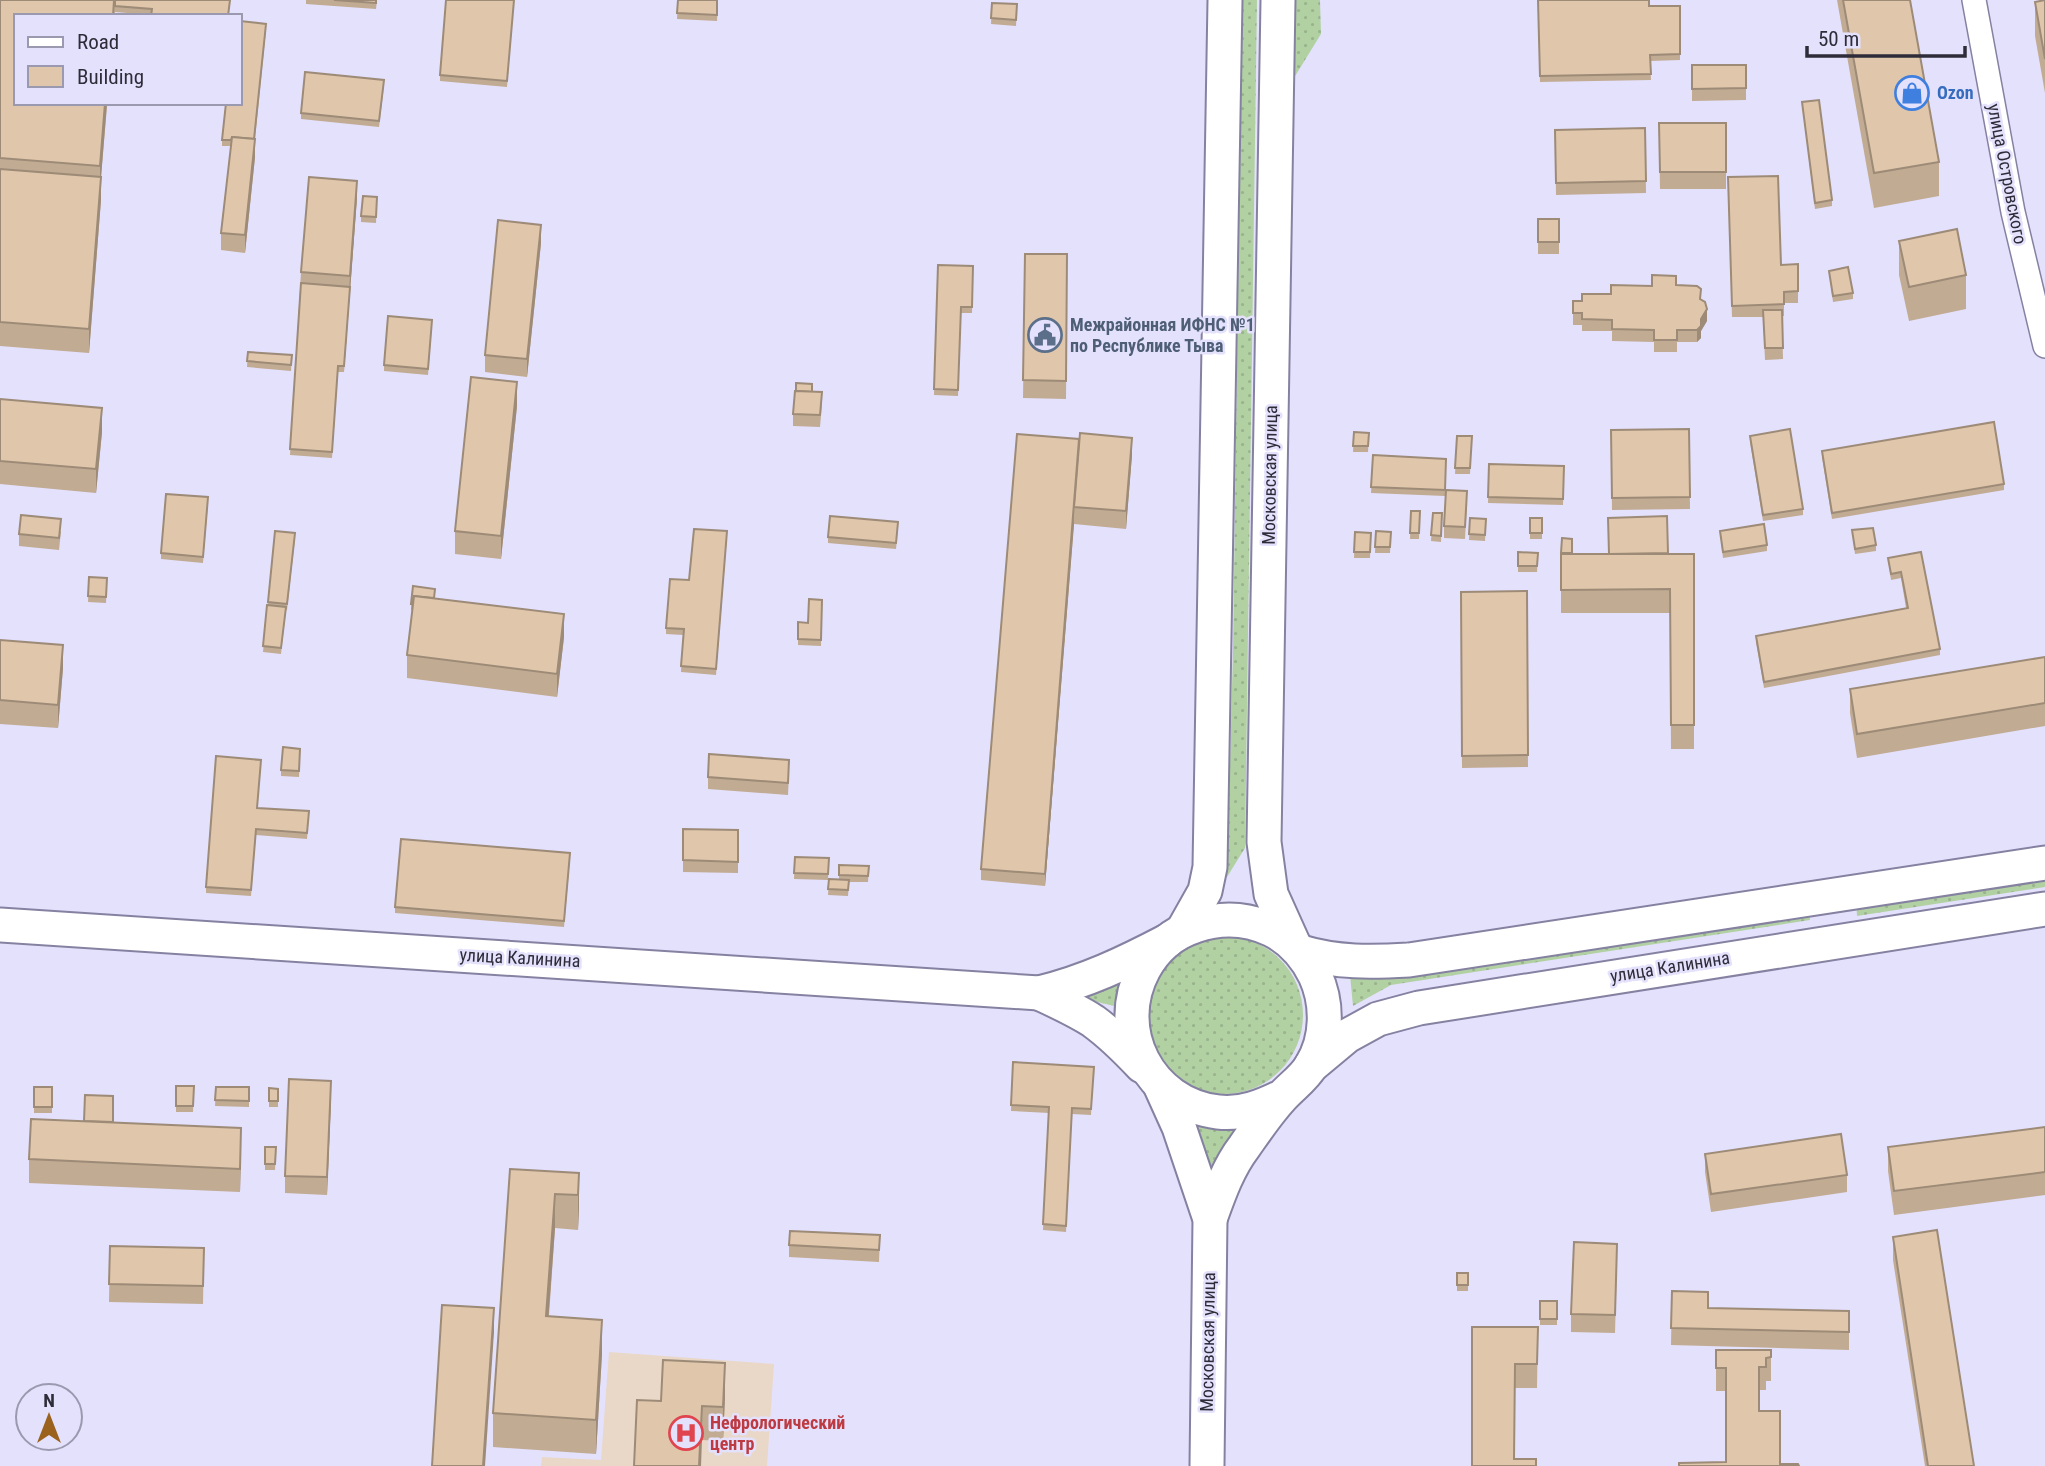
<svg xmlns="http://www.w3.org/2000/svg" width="2045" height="1466" font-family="'Roboto Condensed',sans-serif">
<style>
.medical{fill:#e9d8c7}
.grass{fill:url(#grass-dots)}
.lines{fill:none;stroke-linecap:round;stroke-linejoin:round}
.street-casing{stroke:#8581a1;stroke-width:26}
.secondary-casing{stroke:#8581a1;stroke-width:37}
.street{stroke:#fff;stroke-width:23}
.secondary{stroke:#fff;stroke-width:33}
.wall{fill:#c1ab93}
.shaded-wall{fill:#9d8b78}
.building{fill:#e0c7ab;stroke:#9d8b78;stroke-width:2}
.labels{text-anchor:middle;stroke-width:5;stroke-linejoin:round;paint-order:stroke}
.shop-label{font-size:18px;font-weight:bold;fill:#366cbe;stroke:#e4e1fd;text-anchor:start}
.street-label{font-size:18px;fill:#2e2c39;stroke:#e4e1fd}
.service-label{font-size:18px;font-weight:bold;fill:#4e5e75;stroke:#e4e1fd;text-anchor:start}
.health-label{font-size:18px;font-weight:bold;fill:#be3a42;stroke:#e4e1fd;text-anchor:start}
</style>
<defs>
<pattern id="grass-dots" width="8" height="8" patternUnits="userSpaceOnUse" patternTransform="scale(1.75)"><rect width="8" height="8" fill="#b2d1a3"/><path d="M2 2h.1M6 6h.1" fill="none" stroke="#99b48d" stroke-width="1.8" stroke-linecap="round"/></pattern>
</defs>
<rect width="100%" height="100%" fill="#e4e1fd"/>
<!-- medical -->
<path class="medical" d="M609 1352 774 1364 767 1466H541L542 1457 601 1460Z"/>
<!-- grass -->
<g class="grass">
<path d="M1242 0H1257L1245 848 1227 877 1233 650Z"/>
<path d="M1290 0H1320L1321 34 1289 86Z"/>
<path d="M2045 871V887L1857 916 1856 900Z"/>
<path d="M1809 908 1810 920 1391 985 1353 1006 1349 965Z"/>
<circle cx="1224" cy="1015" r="79"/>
<path d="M1122 979V1008L1065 994Z"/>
<path d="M1193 1118 1241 1123 1213 1187Z"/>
</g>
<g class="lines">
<!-- street casing -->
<g class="street-casing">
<path id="street" d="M1974 0 2013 212 2045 346"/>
</g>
<!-- secondary casing -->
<g class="secondary-casing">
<g id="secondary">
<path d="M1278 0 1264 842 1271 894 1294 945"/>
<path d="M0 925 1039 993C1085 982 1125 963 1167 941"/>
<path d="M1183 930 1205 891 1210 867 1225 0"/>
<path d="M1301 952C1337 963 1372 962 1409 960L2045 863"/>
<path d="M1039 993C1058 1002 1076 1010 1093 1021 1111 1034 1127 1050 1142 1066"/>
<path d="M1311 1066 1347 1036 1378 1019 1419 1008 2045 909"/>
<path d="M1160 1085 1179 1127 1210 1219 1207 1466"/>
<path d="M1210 1219C1219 1194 1228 1168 1244 1147 1256 1130 1268 1112 1282 1097 1292 1086 1304 1078 1311 1066 1328 1039 1328 1003 1315 975 1305 955 1292 940 1272 930 1247 918 1221 917 1195 926 1173 933 1155 949 1144 969 1111 1030 1149 1104 1218 1112 1241 1115 1263 1106 1283 1096"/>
</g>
</g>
<!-- street -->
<use href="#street" class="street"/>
<!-- secondary -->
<use href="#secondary" class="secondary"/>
</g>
<!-- wall -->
<g class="wall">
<path d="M0 0H230L152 15 115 12 101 177V200L89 353 0 346Z"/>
<path d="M306 0H377L376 9 306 4Z"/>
<path d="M514 0 507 87 440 81V75Z"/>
<path d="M678 0H718L717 21 677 19Z"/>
<path d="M1538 0 1649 6H1680V60L1650 61 1651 80 1540 82Z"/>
<path d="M1837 0H1910L1939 162V196L1874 208Z"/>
<path d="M2045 0V93L2035 36V2Z"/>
<path d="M992 3 1017 4 1016 26 991 24Z"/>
<path d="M266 30 255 139V157L245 253 221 250V233L231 146H222V140Z"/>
<path d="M1692 65H1746V100L1692 101Z"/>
<path d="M384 86 379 127 301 119V113Z"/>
<path d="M1802 102 1832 200V206L1815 209Z"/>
<path d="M1659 123H1726V189H1660Z"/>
<path d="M1645 128 1646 193 1556 195 1555 130Z"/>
<path d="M1728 177 1781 265 1798 291V303H1784V316H1782L1783 359 1765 360 1763 317H1732Z"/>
<path d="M377 197 376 223 361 222V216Z"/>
<path d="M357 198 344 372H338L332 458 290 455 301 272Z"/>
<rect x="1538" y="219" width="21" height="35"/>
<path d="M1899 241 1966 275V309L1909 321 1899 275Z"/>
<path d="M541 243 527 377 485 372V355Z"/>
<path d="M1025 254H1067L1066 399 1023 398Z"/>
<path d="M938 265 973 266 972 313H961L958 396 934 395Z"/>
<path d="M1829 271 1853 293V299L1833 302Z"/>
<path d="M1676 285 1701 300 1707 321 1701 331V338L1697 342H1677V352H1654V342L1612 341V331H1582V325H1573V301H1582Z"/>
<path d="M432 326 428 375 384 371V365Z"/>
<path d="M248 352 292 355 291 371 247 367Z"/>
<path d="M812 392 822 404 820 427 793 426V414Z"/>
<path d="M0 399 102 432 96 493 0 484Z"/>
<path d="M517 406 501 559 455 554V531Z"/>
<path d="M1689 429 1690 509 1612 510 1611 430Z"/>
<path d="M1354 432 1369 433 1368 452H1353Z"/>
<path d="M1017 434 1132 455 1126 529 1074 524 1045 886 981 880V869Z"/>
<path d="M1457 436H1472L1470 474H1455Z"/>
<path d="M1750 436 1803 509V515L1763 521 1750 442Z"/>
<path d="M1822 451 2004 484V490L1832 519 1822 457Z"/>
<path d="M1373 455 1446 459 1445 496 1371 493Z"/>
<path d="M1489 464 1564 466 1563 505 1488 503Z"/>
<path d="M208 503 203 563 161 559V553Z"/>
<path d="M1467 503 1465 539 1444 538V526Z"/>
<path d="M1411 511H1420L1419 539H1410Z"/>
<path d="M1433 513H1442L1441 542 1431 541Z"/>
<path d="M1470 518 1486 519 1485 541 1469 540Z"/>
<rect x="1530" y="518" width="12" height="21"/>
<path d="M898 528 896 549 828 543V537Z"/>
<path d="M1852 530 1876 545V551L1855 554Z"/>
<path d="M61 531 59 550 19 546V534Z"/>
<path d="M275 531 295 539 287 610H286L281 654 263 652Z"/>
<path d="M1376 531 1391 532 1390 553H1375Z"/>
<path d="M1720 531 1767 545V551L1723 558Z"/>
<path d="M1355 532 1371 533 1370 558H1354Z"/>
<path d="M727 537 716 675 681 672 683 635 666 634V628L689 580Z"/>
<path d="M1518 552 1538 553 1537 572H1518Z"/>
<path d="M1921 552 1940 649V655L1764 688 1756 642V636L1906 608 1901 578 1891 580 1888 558Z"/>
<path d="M1561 553 1572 554H1694V749H1671L1670 613H1561Z"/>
<path d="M89 577 107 578 106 603 88 602Z"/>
<path d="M1527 591 1528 767 1462 768 1461 592Z"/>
<path d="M435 598 564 637 557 697 407 678V655L412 610H411V604Z"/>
<path d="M822 600 821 646 798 645V622L808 623Z"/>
<path d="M0 640 63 668 58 728 0 724Z"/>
<path d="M2045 657V726L1857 758 1850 713V689Z"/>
<path d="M300 755 299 777 281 776V770Z"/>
<path d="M789 772 788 795 708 789V777Z"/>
<path d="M258 808 309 811 307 839 256 835 251 896 206 893V887Z"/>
<path d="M683 829 738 830V873L683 872Z"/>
<path d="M795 857 829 858 828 880 794 879Z"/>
<path d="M570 859 564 927 395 913V907Z"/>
<path d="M839 865 869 866 868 882H849L848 896 828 895 829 879H839Z"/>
<path d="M1013 1062 1094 1067 1091 1115 1072 1114 1066 1232 1043 1230 1049 1113 1011 1111Z"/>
<path d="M176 1086H194L193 1112H176Z"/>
<rect x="34" y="1087" width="18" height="26"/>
<path d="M216 1087H249V1107L215 1106Z"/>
<path d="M269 1088 278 1089V1107H269Z"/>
<path d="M331 1099 327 1195 285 1193V1176Z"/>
<path d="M113 1122 241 1152 240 1192 29 1183V1159Z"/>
<path d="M2045 1127V1195L1894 1215 1888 1171V1147Z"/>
<path d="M265 1147H276L275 1170H265Z"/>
<path d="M1705 1154 1847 1175V1192L1711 1212 1705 1172Z"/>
<path d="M510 1169 579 1173V1207L578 1230 555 1228 549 1316 602 1354 596 1454 493 1447V1413Z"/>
<path d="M880 1235 879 1262 789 1257V1245Z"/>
<path d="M1893 1237 1974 1466H1925L1893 1260Z"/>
<path d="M110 1246 204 1248 203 1304 109 1302Z"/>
<path d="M1617 1262 1615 1333 1571 1332V1314Z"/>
<rect x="1457" y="1273" width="11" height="18"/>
<path d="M1672 1291 1708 1308 1849 1311V1350L1671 1345Z"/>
<rect x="1540" y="1301" width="17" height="24"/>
<path d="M1472 1327H1538L1537 1388H1515L1472 1466Z"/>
<path d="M1716 1350H1771V1381H1766V1390H1759L1726 1462V1391H1716Z"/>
<path d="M725 1397 723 1441 702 1440 661 1401Z"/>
</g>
<!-- shaded-wall -->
<g class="shaded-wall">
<path d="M105 103H107L100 190V166Z"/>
<path d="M255 139V157L245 253V235Z"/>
<path d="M101 177V200L89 353V329Z"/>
<path d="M357 181V198L344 372 350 276Z"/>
<path d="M541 225V243L527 377V359Z"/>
<path d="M1707 309V321L1701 331V338L1697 342V330L1701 319Z"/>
<path d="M517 382V406L501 559V536Z"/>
<path d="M102 408V432L96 493V469Z"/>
<path d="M1132 438V455L1126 529V511Z"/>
<path d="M1074 512V524L1045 886V874Z"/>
<path d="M564 614V637L557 697V674Z"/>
<path d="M63 645V668L58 728V705Z"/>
<path d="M331 1081V1099L327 1195V1177Z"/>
<path d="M241 1128V1152L240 1192V1169Z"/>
<path d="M579 1173V1207L578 1230V1195Z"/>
<path d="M555 1194V1228L546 1350V1316Z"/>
<path d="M494 1308V1332L485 1466H483Z"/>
<path d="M602 1320V1354L596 1454V1420Z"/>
<path d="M725 1363V1397L723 1441V1407Z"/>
<path d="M702 1406V1440L701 1466H699Z"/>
</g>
<!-- building -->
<g class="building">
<path d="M0 0H114L113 16H16V103H105L100 166 0 158Z"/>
<path d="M115 0H230L228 16H151L152 9 115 6Z"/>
<path d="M334 0H376V3Z"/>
<path d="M446 0H514L507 81 440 75Z"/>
<path d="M678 0H717V15L677 13Z"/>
<path d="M1538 0H1649V6H1680V54L1650 55 1651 74 1540 76Z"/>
<path d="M1843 0H1910L1939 162 1874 173Z"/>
<path d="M2045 0V59L2035 2Z"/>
<path d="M992 3 1017 4 1016 20 991 18Z"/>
<path d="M240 21 266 24 254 139 232 137 231 140H222L226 103H240Z"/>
<path d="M1692 65H1746V88L1692 89Z"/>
<path d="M305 72 384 80 379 121 301 113Z"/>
<path d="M1819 100 1832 200 1815 203 1802 102Z"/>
<path d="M1659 123H1726V172H1660Z"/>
<path d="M1645 128 1646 181 1556 183 1555 130Z"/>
<path d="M232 137 255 139 245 235 221 233Z"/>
<path d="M0 169 101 177 89 329 0 322Z"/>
<path d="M1778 176 1781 265 1798 264V291L1784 292V304L1732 306 1728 177Z"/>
<path d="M309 177 357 181 350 276 301 272Z"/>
<path d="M363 196 377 197 376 217 361 216Z"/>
<rect x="1538" y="219" width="21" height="23"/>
<path d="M498 220 541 225 527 359 485 355Z"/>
<path d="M1957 229 1966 275 1909 287 1899 241Z"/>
<path d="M1025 254H1067L1066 381 1023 380Z"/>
<path d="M938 265 973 266 972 307H961L958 390 934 389Z"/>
<path d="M1848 267 1853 293 1833 296 1829 271Z"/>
<path d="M1652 275 1676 276V285L1697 286 1701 289 1700 299 1705 302 1707 309 1701 319V326L1697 330H1677V340H1654V330L1612 329V320L1582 319V313H1573V301H1582V294H1611V285L1652 286Z"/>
<path d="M301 283 350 287 344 366H338L332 452 290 449Z"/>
<path d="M1763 310H1782L1783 348H1765Z"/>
<path d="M388 316 432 320 428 369 384 365Z"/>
<path d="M248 352 292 355 291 365 247 361Z"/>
<path d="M471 377 517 382 501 536 455 531Z"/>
<path d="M796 383 812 384V392L796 391Z"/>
<path d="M795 391 822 392 820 415 793 414Z"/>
<path d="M0 399 102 408 96 469 0 461Z"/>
<path d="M1994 422 2004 484 1832 513 1822 451Z"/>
<path d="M1689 429 1690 497 1612 498 1611 430Z"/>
<path d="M1790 429 1803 509 1763 515 1750 436Z"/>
<path d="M1354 432 1369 433 1368 446H1353Z"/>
<path d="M1080 433 1132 438 1126 511 1074 507Z"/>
<path d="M1017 434 1079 439 1045 874 981 869Z"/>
<path d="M1457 436H1472L1470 468H1455Z"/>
<path d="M1373 455 1446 459 1445 490 1371 487Z"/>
<path d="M1489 464 1564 466 1563 499 1488 497Z"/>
<path d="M1446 490 1467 491 1465 527 1444 526Z"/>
<path d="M166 494 208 497 203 557 161 553Z"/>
<path d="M1411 511H1420L1419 533H1410Z"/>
<path d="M1433 513H1442L1441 536 1431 535Z"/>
<path d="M21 515 61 519 59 538 19 534Z"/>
<path d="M830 516 898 522 896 543 828 537Z"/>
<path d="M1667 516 1668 553 1609 554 1608 518Z"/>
<path d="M1470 518 1486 519 1485 535 1469 534Z"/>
<rect x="1530" y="518" width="12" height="15"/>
<path d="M1764 524 1767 545 1723 552 1720 531Z"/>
<path d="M1873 528 1876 545 1855 549 1852 530Z"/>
<path d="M694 529 727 531 716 669 681 666 684 629 666 628 670 579 689 580Z"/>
<path d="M275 531 295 533 287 604 268 602Z"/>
<path d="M1376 531 1391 532 1390 547H1375Z"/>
<path d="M1355 532 1371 533 1370 552H1354Z"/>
<path d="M1562 538 1572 539V553H1561Z"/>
<path d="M1518 552 1538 553 1537 566H1518Z"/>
<path d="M1921 552 1940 649 1764 682 1756 636 1908 608 1901 572 1891 574 1888 558Z"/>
<path d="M1561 554H1694V725H1671L1670 589 1561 590Z"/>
<path d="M89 577 107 578 106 597 88 596Z"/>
<path d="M413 586 435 589 434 598 414 596 413 604H411Z"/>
<path d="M1527 591 1528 755 1462 756 1461 592Z"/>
<path d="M414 596 564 614 557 674 407 655Z"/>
<path d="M809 599 822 600 821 640 798 639V622L808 623Z"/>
<path d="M267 605 286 607 281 648 263 646Z"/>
<path d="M0 640 63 645 58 705 0 700Z"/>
<path d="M2045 657V703L1857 734 1850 689Z"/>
<path d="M283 747 300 749 299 771 281 770Z"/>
<path d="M709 754 789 760 788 783 708 777Z"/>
<path d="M216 756 261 760 257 808 309 811 307 833 256 829 251 890 206 887Z"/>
<path d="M683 829 738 830V862L683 860Z"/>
<path d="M401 839 570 853 564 921 395 907Z"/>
<path d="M795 857 829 858 828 874 794 873Z"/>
<path d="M839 865 869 866 868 876 839 875Z"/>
<path d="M829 879 849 880 848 890 828 889Z"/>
<path d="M1013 1062 1094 1067 1091 1109 1072 1108 1066 1226 1043 1224 1049 1107 1011 1105Z"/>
<path d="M289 1079 331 1081 327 1177 285 1176Z"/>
<path d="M176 1086H194L193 1106H176Z"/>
<rect x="34" y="1087" width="18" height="20"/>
<path d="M216 1087H249V1101L215 1100Z"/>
<path d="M269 1088 278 1089V1101H269Z"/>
<path d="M85 1095 113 1096V1122L84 1121Z"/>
<path d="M31 1119 241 1128 240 1169 29 1159Z"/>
<path d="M2045 1127V1172L1894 1191 1888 1147Z"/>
<path d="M1841 1134 1847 1175 1711 1194 1705 1154Z"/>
<path d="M265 1147H276L275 1164H265Z"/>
<path d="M510 1169 579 1173 578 1195 555 1194 546 1316 602 1320 596 1420 493 1413Z"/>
<path d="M1937 1230 1974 1466H1928L1893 1237Z"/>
<path d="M790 1231 880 1235 879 1250 789 1245Z"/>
<path d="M1574 1242 1617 1244 1615 1315 1571 1314Z"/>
<path d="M110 1246 204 1248 203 1286 109 1284Z"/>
<rect x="1457" y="1273" width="11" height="12"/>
<path d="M1672 1291 1708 1292V1308L1849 1311V1332L1671 1328Z"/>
<rect x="1540" y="1301" width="17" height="18"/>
<path d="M442 1305 494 1308 483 1466H432Z"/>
<path d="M1472 1327H1538L1537 1364H1515L1514 1459H1536V1466H1472Z"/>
<path d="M1716 1350H1771V1357L1766 1358V1367H1759V1411H1780V1464H1798L1799 1466H1679V1463L1726 1462V1368H1716Z"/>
<path d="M663 1360 725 1363 723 1407 702 1406 699 1466H634L637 1400 661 1401Z"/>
</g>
<!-- icons -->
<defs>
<g id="shop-ring" transform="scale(1.75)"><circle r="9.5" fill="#e4e1fd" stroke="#3f7fe0" stroke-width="1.5"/><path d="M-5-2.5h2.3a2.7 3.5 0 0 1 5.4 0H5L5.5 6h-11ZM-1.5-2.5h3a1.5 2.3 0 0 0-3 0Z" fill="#3f7fe0"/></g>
<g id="civic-ring" transform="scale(1.75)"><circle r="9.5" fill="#e4e1fd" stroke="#5c6f8a" stroke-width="1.5"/><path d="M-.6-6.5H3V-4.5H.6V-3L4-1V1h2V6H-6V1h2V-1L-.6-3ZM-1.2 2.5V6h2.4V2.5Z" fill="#5c6f8a"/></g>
<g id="hospital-ring" transform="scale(1.75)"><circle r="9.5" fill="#e4e1fd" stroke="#e0444e" stroke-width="1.5"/><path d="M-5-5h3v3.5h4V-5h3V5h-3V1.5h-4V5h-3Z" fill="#e0444e"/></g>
</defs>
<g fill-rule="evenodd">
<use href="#shop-ring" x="1912" y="93"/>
<use href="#civic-ring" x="1045" y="335"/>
<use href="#hospital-ring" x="686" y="1433"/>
</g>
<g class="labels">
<!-- shop labels -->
<g class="shop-label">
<text x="1937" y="99">Ozon</text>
</g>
<!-- street labels -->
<g class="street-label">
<text transform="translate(2007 174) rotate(79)" y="6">улица Островского</text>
<text transform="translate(1270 475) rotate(-89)" y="6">Московская улица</text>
<text transform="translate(520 958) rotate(3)" y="6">улица Калинина</text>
<text transform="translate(1670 967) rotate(-9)" y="6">улица Калинина</text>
<text transform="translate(1208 1342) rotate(-89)" y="6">Московская улица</text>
</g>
<!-- service labels -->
<g class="service-label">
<text x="1070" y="331">Межрайонная ИФНС №1<tspan x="1070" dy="21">по Республике Тыва</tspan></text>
</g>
<!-- health labels -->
<g class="health-label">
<text x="710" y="1429">Нефрологический<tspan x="710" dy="21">центр</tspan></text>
</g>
</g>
<!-- legend -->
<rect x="14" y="14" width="228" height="91" fill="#e4e1fd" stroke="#9b99af" stroke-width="2"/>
<rect x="28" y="37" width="35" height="10" fill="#ffffff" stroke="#9b99af" stroke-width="2"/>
<text x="77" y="49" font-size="21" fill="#2e2c39">Road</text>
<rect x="28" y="66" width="35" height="21" fill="#e0c7ab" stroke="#9b99af" stroke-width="2"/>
<text x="77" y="84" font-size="21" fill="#2e2c39">Building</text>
<!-- north arrow -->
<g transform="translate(49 1417)"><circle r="33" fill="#e4e1fd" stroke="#9b99af" stroke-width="2"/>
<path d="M0-5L12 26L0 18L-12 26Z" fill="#9a621d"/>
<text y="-10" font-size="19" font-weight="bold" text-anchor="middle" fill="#2e2c39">N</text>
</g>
<!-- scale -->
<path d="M1807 46v10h158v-10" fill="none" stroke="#2e2c39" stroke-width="3.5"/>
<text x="1818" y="46" font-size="21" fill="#2e2c39" stroke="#e4e1fd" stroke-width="5" paint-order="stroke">50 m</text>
</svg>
